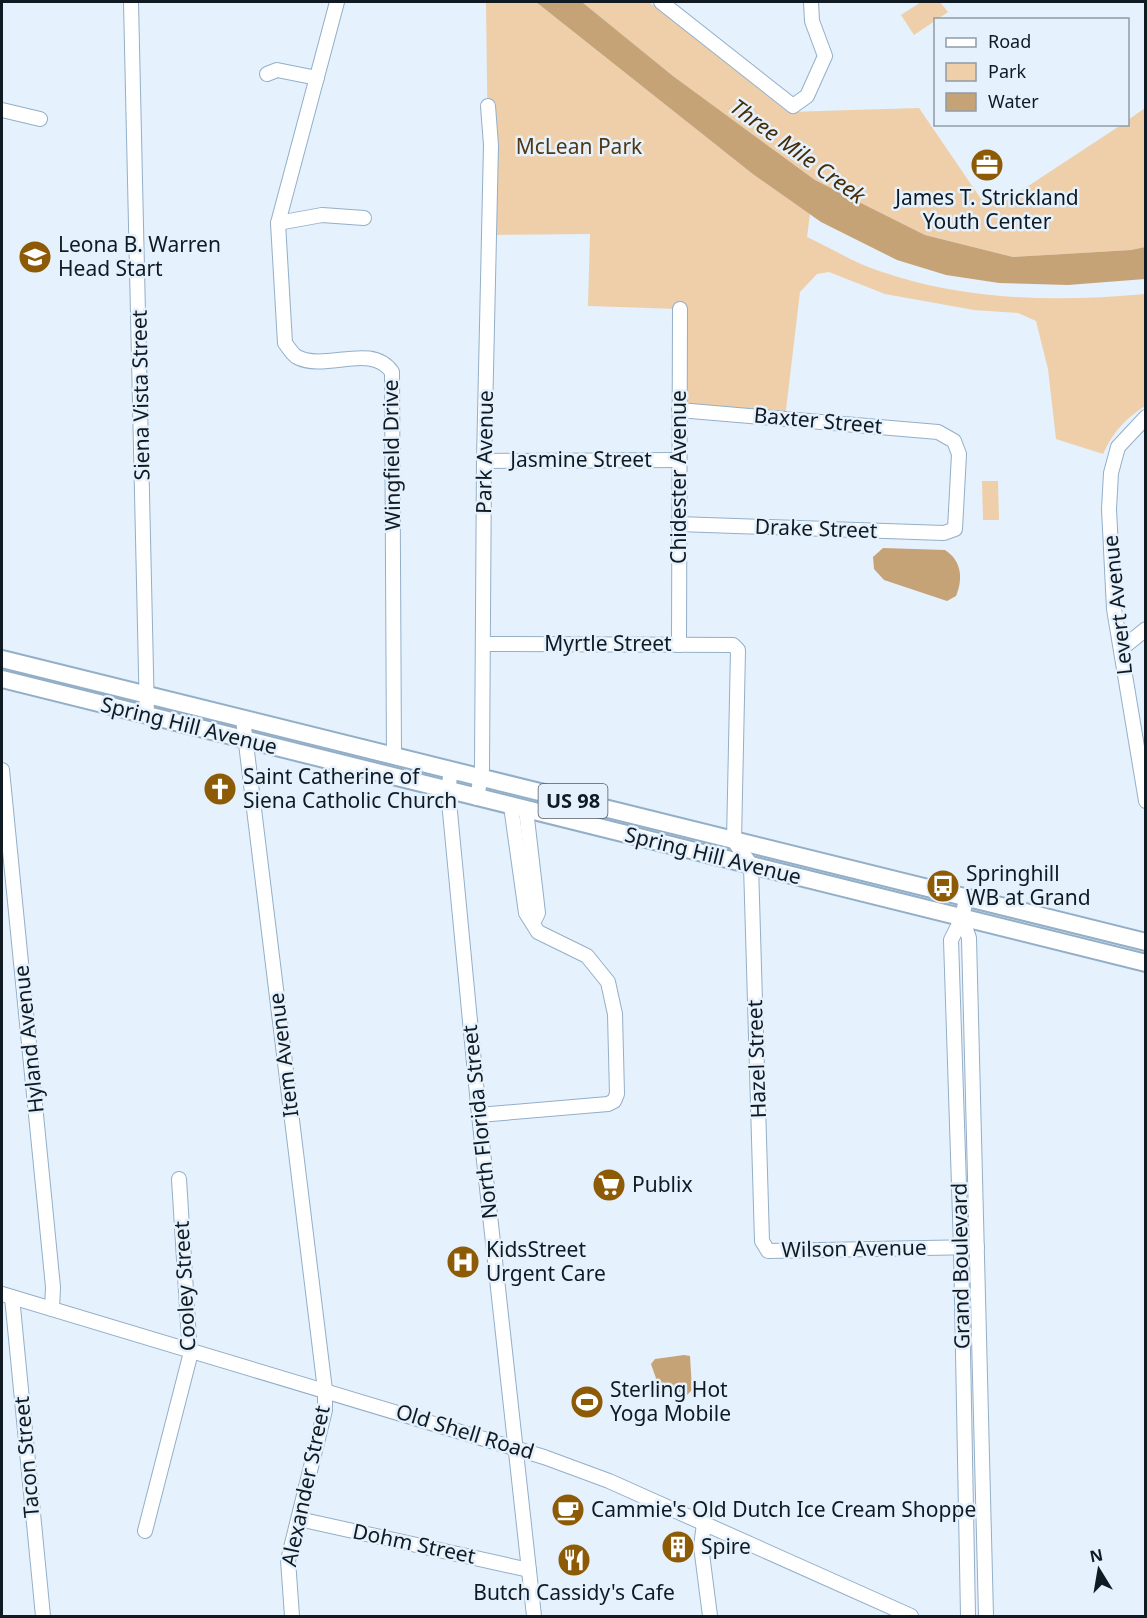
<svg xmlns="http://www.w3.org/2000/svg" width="1147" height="1618" font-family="'Noto Sans',sans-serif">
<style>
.green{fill:#eecfa9}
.water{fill:#c6a377}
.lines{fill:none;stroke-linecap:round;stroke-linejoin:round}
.minor-casing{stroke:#93afc8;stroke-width:16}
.major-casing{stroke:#93afc8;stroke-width:20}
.minor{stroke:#fff;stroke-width:14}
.major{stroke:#fff;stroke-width:16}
.labels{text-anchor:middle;stroke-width:5;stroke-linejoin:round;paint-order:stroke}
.shield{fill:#e5f1fc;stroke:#505a64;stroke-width:1.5}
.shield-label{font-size:20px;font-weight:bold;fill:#101a23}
.park-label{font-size:21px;fill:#513714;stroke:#e5f1fc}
.poi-label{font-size:21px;fill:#101a23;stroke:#e5f1fc;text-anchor:start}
.street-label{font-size:21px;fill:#101a23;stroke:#e5f1fc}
.water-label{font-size:22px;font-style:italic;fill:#442c07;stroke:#e5f1fc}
</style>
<rect width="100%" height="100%" fill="#e5f1fc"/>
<!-- green -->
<g class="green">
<path d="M486 2H536L754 175 810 214 807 237C831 248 856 264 882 272 968 301 1056 302 1145 294V406C1125 419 1113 432 1103 454L1056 439 1048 369 1036 321 1018 313 974 310 885 294 829 272 817 274 800 292 785 418 679 410V309L588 306 590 234 489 235Z"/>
<path d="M582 2H649L788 112 919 108 981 199 1004 202 1121 125 1128 124V120L1145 108V247L1131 250 1013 257 925 235 815 180 673 76Z"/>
<path d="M921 2H940L948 12 914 35 901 15Z"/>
<path d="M982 481H998L999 520H983Z"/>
</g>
<!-- water -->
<g class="water">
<path d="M536 2H582L673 76 815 180 925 235 1013 257 1131 250 1145 247V279L1068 285 999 283 946 275 897 260 821 222 754 175Z"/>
<path d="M883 548 945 550C962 561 963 579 956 596L947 601 884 580 874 569 873 557Z"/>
<path d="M684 1355 690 1356 692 1390 687 1395 658 1384 651 1364 655 1359Z"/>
</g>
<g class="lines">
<!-- minor casing -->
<g class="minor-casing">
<g id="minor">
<path d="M131 2 147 716"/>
<path d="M337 2 278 223 285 343C288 347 293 355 297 357 326 372 371 342 392 372L394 755"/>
<path d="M661 2 793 106 807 96 825 56 812 21 811 2"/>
<path d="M267 74 277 70 317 78"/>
<path d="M2 110 40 119"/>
<path d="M278 223 322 215 364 218"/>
<path d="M1146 417 1118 447 1111 473 1109 509 1114 609 1146 801"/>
<path d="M484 461 678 460"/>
<path d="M678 524 944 533 955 529 959 454 954 441 938 432 679 410"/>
<path d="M484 644 733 645 738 650 734 841 751 865 762 1241 768 1251 977 1247"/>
<path d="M679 645 680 309"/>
<path d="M1121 649 1146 629"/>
<path d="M243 719 325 1390V1410L288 1560 292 1616"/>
<path d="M2 770 53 1287 52 1309"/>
<path d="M451 770 448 791 479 1115 534 1616"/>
<path d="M477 798 482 769 484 461 491 145 488 106"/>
<path d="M526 810 538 913 534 921"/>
<path d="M966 899 962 918 951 940 961 1247 968 1616"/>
<path d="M962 918 969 938 986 1616"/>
<path d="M479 1115 608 1104 614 1101 617 1094 615 1014 608 982 587 956 538 932 526 913 511 806"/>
<path d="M2 1294 544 1457 609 1481 911 1616"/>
<path d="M12 1297 43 1616"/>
<path d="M299 1519 529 1570"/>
<path d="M704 1524 701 1546 710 1616"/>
<path d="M145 1531 190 1356 179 1179"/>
</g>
</g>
<!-- major casing -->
<g class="major-casing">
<g id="major">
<path d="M2 659 1146 942"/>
<path d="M2 679 1146 963"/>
</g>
</g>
<!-- minor -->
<use href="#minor" class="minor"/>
<!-- major -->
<use href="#major" class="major"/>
</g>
<!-- icons -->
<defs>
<g id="office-disc" transform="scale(1.725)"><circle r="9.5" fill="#8d5b06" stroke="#e5f1fc"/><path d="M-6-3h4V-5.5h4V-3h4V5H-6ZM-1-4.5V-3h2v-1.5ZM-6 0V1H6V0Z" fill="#fff"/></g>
<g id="school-disc" transform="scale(1.725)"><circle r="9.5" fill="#8d5b06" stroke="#e5f1fc"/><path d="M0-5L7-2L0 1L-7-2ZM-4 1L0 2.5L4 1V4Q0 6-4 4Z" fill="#fff"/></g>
<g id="church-disc" transform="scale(1.725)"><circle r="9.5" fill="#8d5b06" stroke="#e5f1fc"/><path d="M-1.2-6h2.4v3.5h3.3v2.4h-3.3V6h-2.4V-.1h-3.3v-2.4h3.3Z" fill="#fff"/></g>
<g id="bus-disc" transform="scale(1.725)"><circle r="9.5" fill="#8d5b06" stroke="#e5f1fc"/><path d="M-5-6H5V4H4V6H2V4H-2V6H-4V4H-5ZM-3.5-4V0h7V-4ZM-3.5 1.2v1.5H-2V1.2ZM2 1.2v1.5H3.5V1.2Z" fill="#fff"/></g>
<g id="supermarket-disc" transform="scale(1.725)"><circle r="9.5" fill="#8d5b06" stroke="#e5f1fc"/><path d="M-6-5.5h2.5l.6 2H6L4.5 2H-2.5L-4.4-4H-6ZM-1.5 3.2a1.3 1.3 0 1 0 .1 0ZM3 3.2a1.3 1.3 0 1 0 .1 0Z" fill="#fff"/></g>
<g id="hospital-disc" transform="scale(1.725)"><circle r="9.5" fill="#8d5b06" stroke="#e5f1fc"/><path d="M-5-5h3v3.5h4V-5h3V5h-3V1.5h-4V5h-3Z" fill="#fff"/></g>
<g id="stadium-disc" transform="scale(1.725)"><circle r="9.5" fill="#8d5b06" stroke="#e5f1fc"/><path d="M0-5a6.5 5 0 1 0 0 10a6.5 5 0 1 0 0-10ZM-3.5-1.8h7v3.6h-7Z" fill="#fff"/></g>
<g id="cafe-disc" transform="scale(1.725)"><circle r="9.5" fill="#8d5b06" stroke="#e5f1fc"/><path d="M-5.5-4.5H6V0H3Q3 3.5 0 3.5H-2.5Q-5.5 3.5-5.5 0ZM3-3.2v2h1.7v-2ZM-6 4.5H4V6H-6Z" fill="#fff"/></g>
<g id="building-disc" transform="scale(1.725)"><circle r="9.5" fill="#8d5b06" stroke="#e5f1fc"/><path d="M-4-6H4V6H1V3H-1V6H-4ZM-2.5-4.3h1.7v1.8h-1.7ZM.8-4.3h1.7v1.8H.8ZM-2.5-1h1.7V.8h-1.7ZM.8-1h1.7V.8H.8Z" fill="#fff"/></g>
<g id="restaurant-disc" transform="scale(1.725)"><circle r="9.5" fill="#8d5b06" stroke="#e5f1fc"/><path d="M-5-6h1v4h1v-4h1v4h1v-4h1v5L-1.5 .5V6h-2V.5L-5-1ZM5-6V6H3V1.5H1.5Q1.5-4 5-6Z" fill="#fff"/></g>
</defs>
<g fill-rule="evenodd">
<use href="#office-disc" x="987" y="165"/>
<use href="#school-disc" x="35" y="257"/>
<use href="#church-disc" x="220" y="789"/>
<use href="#bus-disc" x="943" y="886"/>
<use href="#supermarket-disc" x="609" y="1185"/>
<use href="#hospital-disc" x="463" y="1262"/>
<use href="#stadium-disc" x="587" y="1402"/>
<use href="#cafe-disc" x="568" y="1510"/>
<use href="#building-disc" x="678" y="1547"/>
<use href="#restaurant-disc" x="574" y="1560"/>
</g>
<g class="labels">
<!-- shield labels -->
<rect class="shield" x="538.5" y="784" width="69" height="34" rx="4.5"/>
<g class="shield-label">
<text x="573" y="808">US 98</text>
</g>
<!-- park labels -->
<g class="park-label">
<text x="579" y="154">McLean Park</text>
</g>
<!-- poi labels -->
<g class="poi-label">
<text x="987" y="205" text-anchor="middle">James T. Strickland<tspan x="987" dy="24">Youth Center</tspan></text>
<text x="58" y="252">Leona B. Warren<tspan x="58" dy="24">Head Start</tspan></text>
<text x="243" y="784">Saint Catherine of<tspan x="243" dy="24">Siena Catholic Church</tspan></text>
<text x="966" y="881">Springhill<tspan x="966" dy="24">WB at Grand</tspan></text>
<text x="632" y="1192">Publix</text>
<text x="486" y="1257">KidsStreet<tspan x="486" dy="24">Urgent Care</tspan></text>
<text x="610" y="1397">Sterling Hot<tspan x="610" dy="24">Yoga Mobile</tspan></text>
<text x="591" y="1517">Cammie's Old Dutch Ice Cream Shoppe</text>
<text x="701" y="1554">Spire</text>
<text x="574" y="1600" text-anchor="middle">Butch Cassidy's Cafe</text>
</g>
<!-- street labels -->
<g class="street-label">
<text transform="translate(141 395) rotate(-91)" y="7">Siena Vista Street</text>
<text transform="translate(818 421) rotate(5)" y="7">Baxter Street</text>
<text transform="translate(485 452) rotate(-89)" y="7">Park Avenue</text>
<text transform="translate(392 455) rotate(-91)" y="7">Wingfield Drive</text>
<text x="581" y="467">Jasmine Street</text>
<text transform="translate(679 477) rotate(-90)" y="7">Chidester Avenue</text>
<text transform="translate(816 529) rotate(2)" y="7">Drake Street</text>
<text transform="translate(1118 605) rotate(-96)" y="7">Levert Avenue</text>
<text x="608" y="651">Myrtle Street</text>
<text transform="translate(189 726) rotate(14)" y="7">Spring Hill Avenue</text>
<text transform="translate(713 856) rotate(14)" y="7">Spring Hill Avenue</text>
<text transform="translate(29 1039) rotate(-96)" y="7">Hyland Avenue</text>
<text transform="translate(284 1055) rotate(-97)" y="7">Item Avenue</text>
<text transform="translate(757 1059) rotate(-92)" y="7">Hazel Street</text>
<text transform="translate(480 1122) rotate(-96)" y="7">North Florida Street</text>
<text transform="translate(854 1249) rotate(-1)" y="7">Wilson Avenue</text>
<text transform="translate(961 1266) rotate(-91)" y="7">Grand Boulevard</text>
<text transform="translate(185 1286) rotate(-93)" y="7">Cooley Street</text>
<text transform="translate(465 1432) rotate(17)" y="7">Old Shell Road</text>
<text transform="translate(27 1457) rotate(-95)" y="7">Tacon Street</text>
<text transform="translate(306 1486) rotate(-78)" y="7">Alexander Street</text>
<text transform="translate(414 1544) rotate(12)" y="7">Dohm Street</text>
</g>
<!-- water labels -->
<g class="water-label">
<text transform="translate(798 151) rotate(36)" y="8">Three Mile Creek</text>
</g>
</g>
<!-- border -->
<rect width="1147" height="1618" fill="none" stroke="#101a23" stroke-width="6"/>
<!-- legend -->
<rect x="934" y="18" width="195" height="108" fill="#e5f1fc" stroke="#909ba5" stroke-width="1.5"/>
<rect x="946" y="38" width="30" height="9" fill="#ffffff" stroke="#909ba5" stroke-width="1.5"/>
<text x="988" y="48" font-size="18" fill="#101a23">Road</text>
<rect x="946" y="63" width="30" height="18" fill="#eecfa9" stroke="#909ba5" stroke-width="1.5"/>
<text x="988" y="78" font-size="18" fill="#101a23">Park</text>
<rect x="946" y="93" width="30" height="18" fill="#c6a377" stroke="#909ba5" stroke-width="1.5"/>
<text x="988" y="108" font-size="18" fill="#101a23">Water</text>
<!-- north arrow -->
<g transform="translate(1099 1570) rotate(349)" stroke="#e5f1fc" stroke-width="4.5" paint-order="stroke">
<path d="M0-4.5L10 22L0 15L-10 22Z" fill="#101a23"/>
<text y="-9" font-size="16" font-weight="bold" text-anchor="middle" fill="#101a23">N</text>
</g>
</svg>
